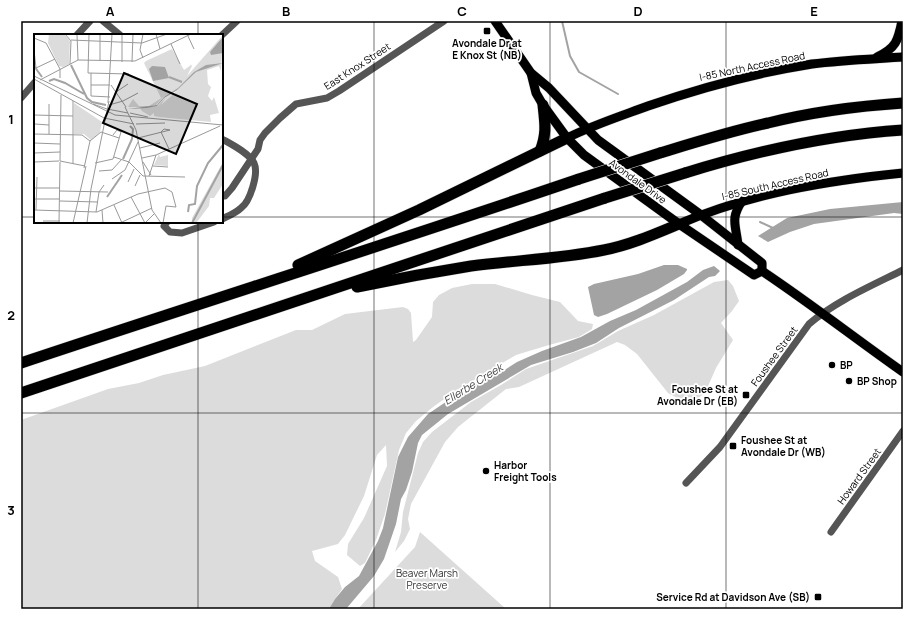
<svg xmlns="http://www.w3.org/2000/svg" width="924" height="630" font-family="Manrope,sans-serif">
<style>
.green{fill:#dcdcdc}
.water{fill:#a3a3a3}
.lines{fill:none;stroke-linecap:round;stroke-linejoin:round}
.stream{stroke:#a3a3a3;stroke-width:2}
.major-casing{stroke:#dbdbdb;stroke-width:10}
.highway-casing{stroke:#dbdbdb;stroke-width:12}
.minor{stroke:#555;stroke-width:7}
.major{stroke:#000;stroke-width:9}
.highway{stroke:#000;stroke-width:11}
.highway-bridge-casing{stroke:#dbdbdb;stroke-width:12;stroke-linecap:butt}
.highway-bridge{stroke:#000;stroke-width:11}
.grid{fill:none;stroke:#000;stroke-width:1;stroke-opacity:0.55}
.poi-dot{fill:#000;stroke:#fff;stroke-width:1.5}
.labels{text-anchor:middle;stroke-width:3.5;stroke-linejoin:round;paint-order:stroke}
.poi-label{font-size:10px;font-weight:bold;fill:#000;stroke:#fff;text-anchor:start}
.street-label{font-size:10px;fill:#000;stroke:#fff}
.park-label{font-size:10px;fill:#333;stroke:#fff}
.water-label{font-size:11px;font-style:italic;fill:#444;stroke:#fff}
.inset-river{fill:none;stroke:#a3a3a3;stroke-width:2}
.inset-road{fill:none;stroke:#999;stroke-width:1}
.view{fill:#000;fill-opacity:0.15;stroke:#000;stroke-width:2}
.inset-edge{fill:none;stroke:#000;stroke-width:2}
.neatline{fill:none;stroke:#000;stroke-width:1.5}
.grid-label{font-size:13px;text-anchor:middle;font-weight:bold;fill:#000}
</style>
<rect width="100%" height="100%" fill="#fff"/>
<!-- green -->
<g class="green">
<path d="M728 280 733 286 739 301 732 311 721 323 733 340 716 368 705 393 694 401 681 400 668 393 637 354 625 345 617 342 519 387 506 389 458 427 445 442 411 504 408 519 410 529 404 541 395 552 401 532 403 512 418 453 423 442 432 432 471 402 501 385 526 369 593 346 618 331 654 315 714 282Z"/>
<path d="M472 284H495L532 295 560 302 578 321 593 324 592 329 579 337 549 345 516 355 454 392 433 407 416 421 406 433 399 450 385 514 376 540 365 563 360 566 347 555 348 544 364 518 387 466 386 445 377 455 364 496 345 535 338 544 312 551 315 561 338 577 342 589 333 602 331 609H21V420L108 389 139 383 163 375 205 366 296 330H312L345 314 403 307 408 309 411 313 413 342 416 340 432 317 433 302 439 295 452 288Z"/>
<path d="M420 532 506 609H358L415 547Z"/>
</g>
<!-- water -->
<g class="water">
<path d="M903 202V214L894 213 814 224 790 232 768 242 758 236 787 218 830 209Z"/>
<path d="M664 265H678L687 269V270L684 274 657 290 607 314 598 317 594 315 588 287 594 284 638 274Z"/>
<path d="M714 266 720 271 715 276 709 277 674 300 619 328 596 343 573 352 531 365 448 414 422 435 418 443 412 472 406 490 401 499 396 524 384 559 374 576 346 609H329L335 599 345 587 359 576 378 541 383 528 398 457 408 437 428 414 462 391 503 371 517 362 542 351 581 337 610 321 636 310 687 282 703 270Z"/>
</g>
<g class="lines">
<!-- stream -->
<g class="stream">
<path d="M562 21 570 56 579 72 618 94"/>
<path d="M760 222 773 228"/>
</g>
<!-- major casing -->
<g class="major-casing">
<g id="major">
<path d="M495 21 531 73 549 88 598 140 701 215 762 263V271"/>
<path d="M877 57C896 48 898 41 902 21"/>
<path d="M531 73 536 93 543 105 567 138 584 155 679 224 754 275 762 271"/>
<path d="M567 138C593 125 621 116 648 106 703 87 755 73 812 64 842 60 873 59 903 57"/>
<path d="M679 224C752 193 825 181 903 173"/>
<path d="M738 245C736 225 730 219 742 201"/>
<path d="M762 271C810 303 856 339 903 372"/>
</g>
</g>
<!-- highway casing -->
<g class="highway-casing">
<g id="highway">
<path d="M540 151C547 134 545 123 543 105"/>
<path d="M660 153C696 142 731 131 768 123 812 112 858 106 903 103"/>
<path d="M685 173C756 151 828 135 903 130"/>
<path d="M298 265 419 210 567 138"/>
<path d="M357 287C395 279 433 272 471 266 516 260 560 259 604 250 630 245 655 234 679 224"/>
<path d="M21 363C207 301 394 242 579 179"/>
<path d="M21 393 605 198"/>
</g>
</g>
<!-- minor -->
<g class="minor">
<path d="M103 21 120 35"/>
<path d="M77 35 90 21"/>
<path d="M222 35 237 21"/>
<path d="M21 98 35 82"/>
<path d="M222 139C231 144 249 153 254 163 259 173 250 202 241 208 236 213 228 216 222 219"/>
<path d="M222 196H225L232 188 258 149 260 140 265 133 280 118 296 104 327 98 339 91 444 21"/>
<path d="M167 222 164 226 170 232 182 233 214 222"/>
<path d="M686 483 720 447 809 324C836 301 871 286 903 270"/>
<path d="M831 532 903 431"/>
</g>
<!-- major -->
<use href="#major" class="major"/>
<!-- highway -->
<use href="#highway" class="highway"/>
<!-- highway-bridge casing -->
<g class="highway-bridge-casing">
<g id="highway-bridge">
<path d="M579 179 660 153"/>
<path d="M605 198 685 173"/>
</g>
</g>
<!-- highway-bridge -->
<use href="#highway-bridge" class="highway-bridge"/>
</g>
<!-- grid -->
<path class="grid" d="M198 21V35M374 21V609M550 21V609M726 21V609M21 217H35M222 217H903M198 222V609M21 413H903"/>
<!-- markers -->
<g class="poi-dot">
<rect x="483" y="27" width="8" height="8" rx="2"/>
<circle cx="832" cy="365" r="4"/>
<circle cx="849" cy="381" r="4"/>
<rect x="742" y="391" width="8" height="8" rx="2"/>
<rect x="729" y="442" width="8" height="8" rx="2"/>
<circle cx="486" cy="471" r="4"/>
<rect x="814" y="593" width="8" height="8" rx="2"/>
</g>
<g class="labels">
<!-- poi labels -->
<g class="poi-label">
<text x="487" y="47" text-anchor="middle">Avondale Dr at<tspan x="487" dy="12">E Knox St (NB)</tspan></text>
<text x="840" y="369">BP</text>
<text x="857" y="385">BP Shop</text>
<text x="738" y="393" text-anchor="end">Foushee St at<tspan x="738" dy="12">Avondale Dr (EB)</tspan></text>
<text x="741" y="444">Foushee St at<tspan x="741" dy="12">Avondale Dr (WB)</tspan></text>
<text x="494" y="469">Harbor<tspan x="494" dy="12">Freight Tools</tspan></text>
<text x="810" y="601" text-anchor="end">Service Rd at Davidson Ave (SB)</text>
</g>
<!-- street labels -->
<g class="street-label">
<text transform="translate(357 66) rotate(-33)" y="4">East Knox Street</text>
<text transform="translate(752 66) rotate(-12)" y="4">I-85 North Access Road</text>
<text transform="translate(638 181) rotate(36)" y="4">Avondale Drive</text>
<text transform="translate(775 184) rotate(-13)" y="4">I-85 South Access Road</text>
<text transform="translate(774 356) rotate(-54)" y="4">Foushee Street</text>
<text transform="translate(859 476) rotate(-54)" y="4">Howard Street</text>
</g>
<!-- park labels -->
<g class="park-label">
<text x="427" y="577">Beaver Marsh<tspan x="427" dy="12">Preserve</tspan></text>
</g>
<!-- water labels -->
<g class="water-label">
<text transform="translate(473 384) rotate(-32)" y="4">Ellerbe Creek</text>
</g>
</g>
<!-- overview -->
<g transform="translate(34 34)">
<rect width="189" height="189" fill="#fff"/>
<path d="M15 0H30L36 7 35 30 29 33 25 32 14 9ZM189 1 187 37 185 32 173 36 174 50 177 53 174 62 178 67 180 63 185 79 176 81 177 88 125 83 120 82V79L116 82 108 77 106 74 124 72 132 63 127 71 144 56 127 64 110 29 112 27 138 15 150 36 157 31 156 29 158 32 153 42ZM129 63 122 71 113 73H94L99 65 105 72H115ZM40 69 68 88 66 98 57 106 50 100H40ZM125 120 126 123 134 121V132L120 131ZM189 128V150L180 164H176L175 172 163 188 158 189V184Z" fill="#dcdcdc"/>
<path d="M189 3V19L177 21 176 18ZM189 29 162 38 142 57 130 64 123 72 113 74 94 75 123 71 130 63 144 54 160 38 172 31ZM118 32 131 33 135 44 119 47 115 35Z" fill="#a3a3a3"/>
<path class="inset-river" d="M37 31 53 64 58 68 72 71M0 32 8 43M135 43 148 48M15 47 20 45 31 49 50 60M89 125 98 105 99 95 96 92M73 163 88 141M154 178 155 171 161 170 163 152 174 129 189 111M158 189 189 131"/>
<path class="inset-road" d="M31 0 37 7 36 30M43 0 44 26M55 0 54 39 95 40M122 0 126 15M153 0 160 15M0 4 12 9 26 35V44M37 6 108 9 133 0M137 10 146 30M0 16 2 34 21 25M109 24 106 16 109 0M66 27V0M88 28V0M98 28 99 0M57 39V62L76 63M0 42 81 81 189 91M0 45 70 84M6 46 44 26 101 27 157 0M57 51H76M77 51 92 73M82 58 94 50M39 67V130M74 69 78 0M0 70V105M59 70 73 75M75 71 89 67 104 59M91 73 102 96 118 176 127 189M73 75 94 79M96 79 114 83M0 81 39 82M70 84 100 90M1 90 15 91M102 90 131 89M0 100 48 101 56 107M15 100V70M104 104 136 96M56 107 67 98 85 104M0 109 26 110M106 114 126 109M135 115 127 98 130 95 136 96M0 119 26 118M80 123 95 128 109 142 151 143M108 124 122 121 186 92M26 127 27 61M26 127 51 132M0 128 25 127M109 128 117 141M61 129 79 125 87 98 83 96 79 101M119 132 134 133M50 134 56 107M65 137 78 136 88 125M115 142 122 121M78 145 91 136 104 108M94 148 100 135M101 152 106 141M0 154H26M26 157 74 158M97 163 111 189M0 165H26M26 167 64 168M80 171 88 189M0 176 63 178 104 160 131 154 138 158 142 173 132 172 129 189M2 176 3 143M68 176 69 189M62 178 65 158 70 151M9 187H26M25 189 26 128M39 189 52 132M53 189 57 155 75 67M86 189 118 174M111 189 120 180"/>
<path class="view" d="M90 39 163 70 142 120 69 89Z"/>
<rect width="189" height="189" class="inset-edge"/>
</g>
<!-- border -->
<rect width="924" height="630" fill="none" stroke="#ffffff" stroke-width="44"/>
<rect x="22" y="22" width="880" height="586" class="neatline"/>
<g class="grid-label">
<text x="110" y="16">A</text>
<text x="286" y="16">B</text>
<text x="462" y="16">C</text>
<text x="638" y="16">D</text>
<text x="814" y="16">E</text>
<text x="11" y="124">1</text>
<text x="11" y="320">2</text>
<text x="11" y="515">3</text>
</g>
</svg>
